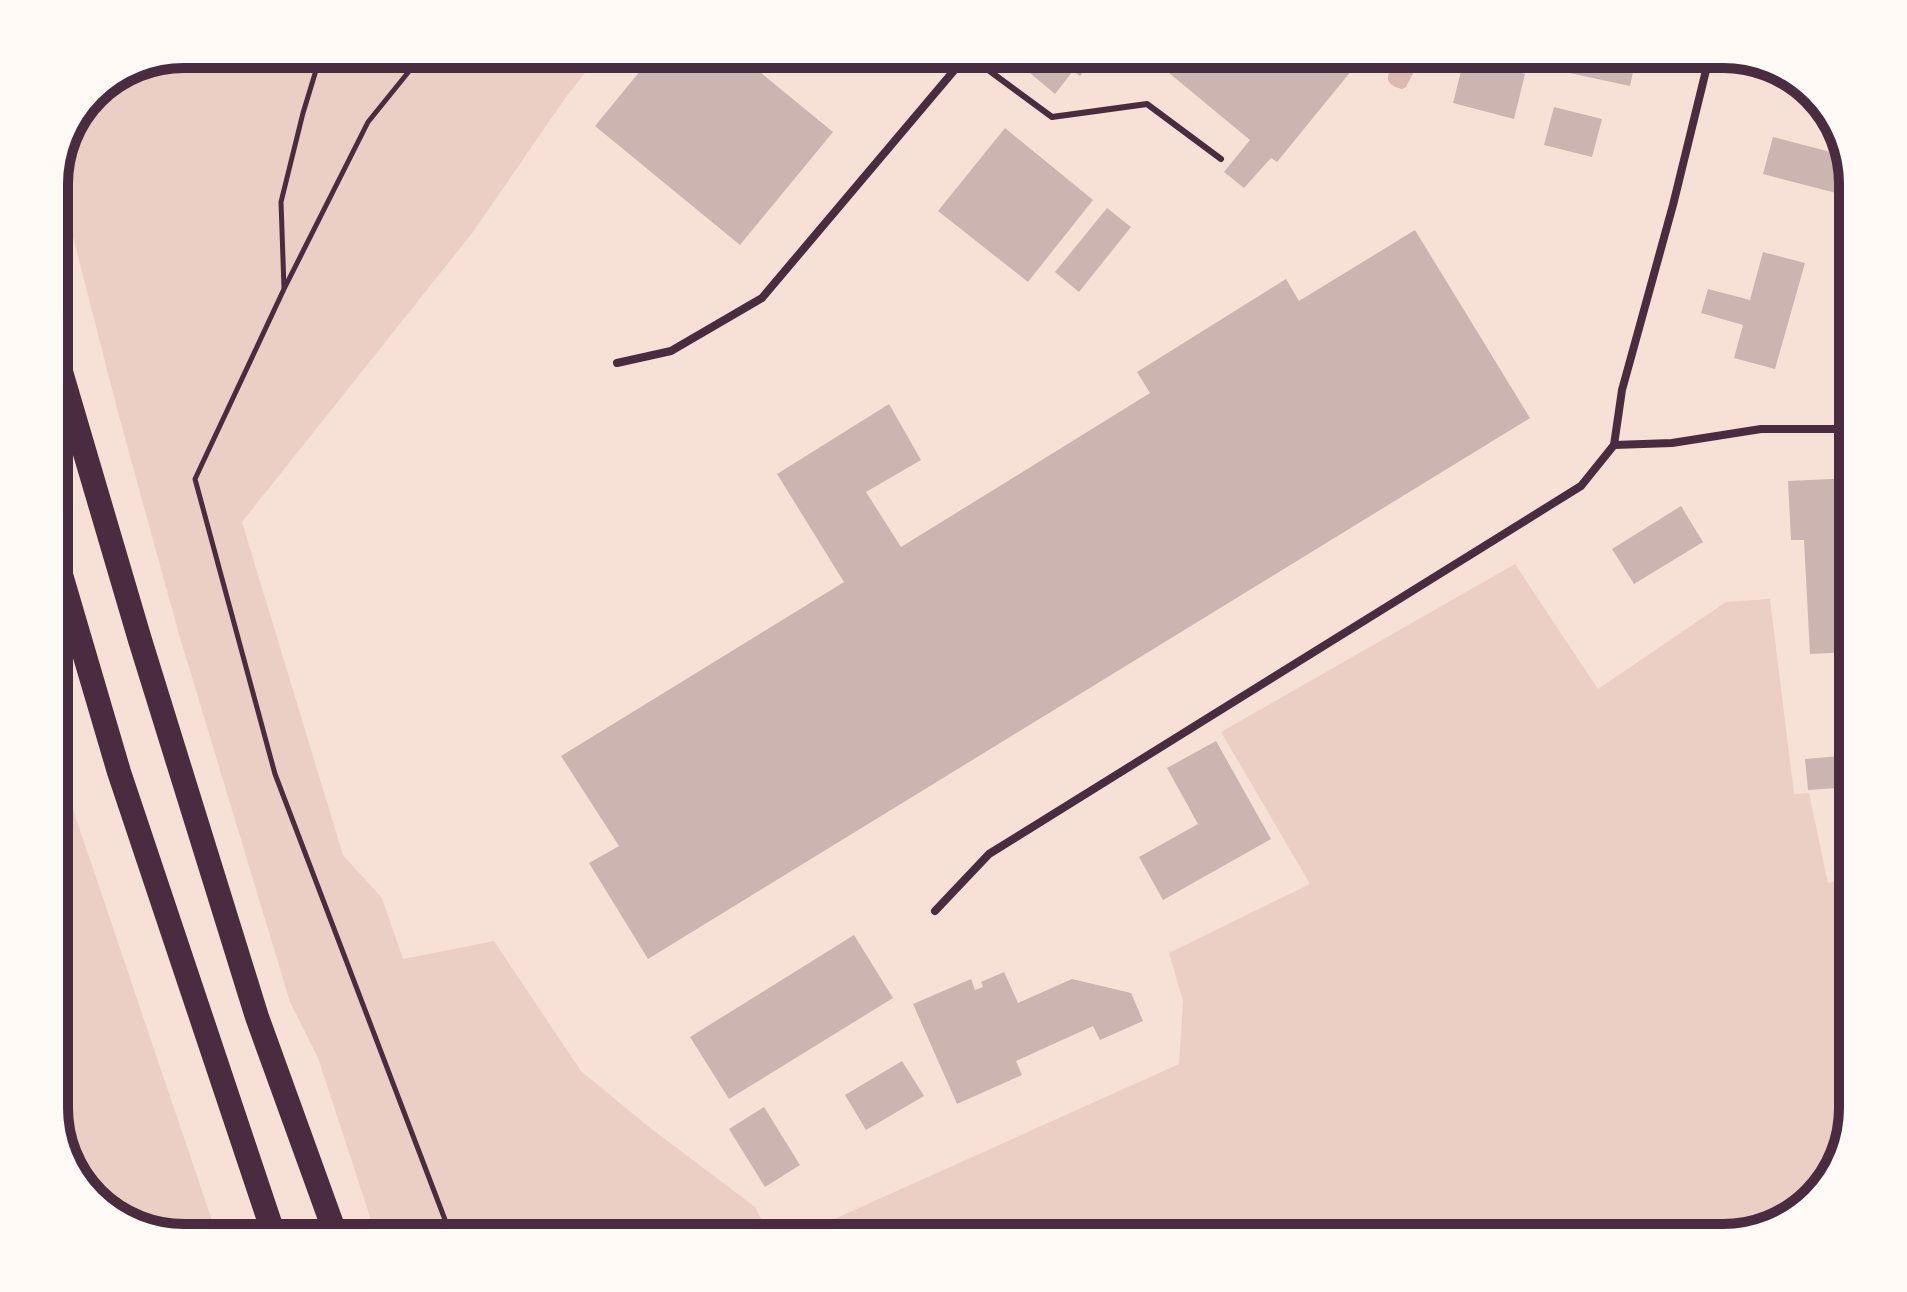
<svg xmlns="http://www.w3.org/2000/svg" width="1907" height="1292" font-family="Cabin,sans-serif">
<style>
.green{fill:#ebcfc5}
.water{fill:#dcb8b0}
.building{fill:#ccb4b1}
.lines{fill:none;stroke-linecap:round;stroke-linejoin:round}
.path{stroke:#4a2c40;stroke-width:5}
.service{stroke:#4a2c40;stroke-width:6}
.minor{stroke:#4a2c40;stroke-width:8}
.motorway{stroke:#4a2c40;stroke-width:24}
.rim{fill:none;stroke:#4a2c40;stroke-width:10}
</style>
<rect width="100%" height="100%" fill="#f7e1d7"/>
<!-- green -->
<g class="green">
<path d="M184 54H600L566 97 473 232 242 522 343 855 382 898 403 959 494 941 581 1071 649 1127 755 1207 771 1238H377L318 1058 290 1002 178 631 119 416 56 171 92 92Z"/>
<path d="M1515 564 1598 689 1726 602 1770 599 1794 794 1809 793 1828 883 1853 877V1109L1831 1181 1781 1224 1724 1238H792L1179 1064 1183 1001 1169 953 1310 884 1221 732Z"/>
<path d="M54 751 65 786 218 1238H184L111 1216 71 1173 54 1116Z"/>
</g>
<!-- water -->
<path class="water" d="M1400 54H1418L1420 60 1406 87 1402 89C1377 83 1391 69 1400 54Z"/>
<!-- building -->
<g class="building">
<path d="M654 54H738L833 132 740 245 595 126Z"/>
<path d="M1034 54H1097L1080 76 1073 71 1055 94 1024 68Z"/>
<path d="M1146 54H1365L1277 162 1271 158 1244 188 1224 172 1250 140Z"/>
<path d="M1563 54H1637L1630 86 1560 71Z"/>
<path d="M1464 59 1525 74 1514 119 1453 103Z"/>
<path d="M1554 107 1602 119 1592 157 1544 145Z"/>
<path d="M1005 128 1093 200 1028 282 938 211Z"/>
<path d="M1773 137 1846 156 1836 193 1763 174Z"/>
<path d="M1107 208 1131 227 1079 292 1055 272Z"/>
<path d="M1415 230 1530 418 648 959 589 863 619 846 561 756 844 582 777 474 889 404 921 460 866 492 901 547 1150 393 1137 372 1286 279 1299 301Z"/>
<path d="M1763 252 1805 263 1775 369 1734 358 1743 325 1701 313 1708 289 1750 300Z"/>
<path d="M1853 478V652L1810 654 1804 540H1791L1788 481Z"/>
<path d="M1681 506 1703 542 1634 584 1612 549Z"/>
<path d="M1216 741 1271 839 1163 900 1139 857 1198 824 1167 768Z"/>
<path d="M1853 755V787L1808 790 1805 759Z"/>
<path d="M854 935 893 998 729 1099 690 1037Z"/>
<path d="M1004 972 1018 1003 1072 979 1131 993 1143 1021 1100 1040 1093 1026 1016 1061 1022 1075 957 1104 913 1004 971 979 975 990 983 987 981 982Z"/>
<path d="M902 1061 924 1096 866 1130 845 1095Z"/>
<path d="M764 1107 800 1165 765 1187 729 1129Z"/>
</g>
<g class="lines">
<!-- path -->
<g class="path">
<path d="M423 54 368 122 284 289 195 479 275 774 452 1238"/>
<path d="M284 288 281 202 303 113 321 54"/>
</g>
<!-- service -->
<path class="service" d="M968 55 1052 117 1147 104 1221 159"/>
<!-- minor -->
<g class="minor">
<path d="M617 363 671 351 762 298 968 54"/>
<path d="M1614 445 1622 390 1673 205 1710 54"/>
<path d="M935 911 989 854 1581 486 1614 445 1672 443 1761 429H1853"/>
</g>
<!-- motorway -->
<g class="motorway">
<path d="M54 348 140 640 257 1017 337 1238"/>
<path d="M54 551 119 772 275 1238"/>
</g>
</g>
<!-- crop -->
<path d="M0 0H1907V1292H0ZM184 68H1723A116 116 0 0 1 1839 184V1108A116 116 0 0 1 1723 1224H184A116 116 0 0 1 68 1108V184A116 116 0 0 1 184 68Z" fill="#fffaf5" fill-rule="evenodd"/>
<path class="rim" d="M184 68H1723A116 116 0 0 1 1839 184V1108A116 116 0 0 1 1723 1224H184A116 116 0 0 1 68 1108V184A116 116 0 0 1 184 68Z"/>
</svg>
